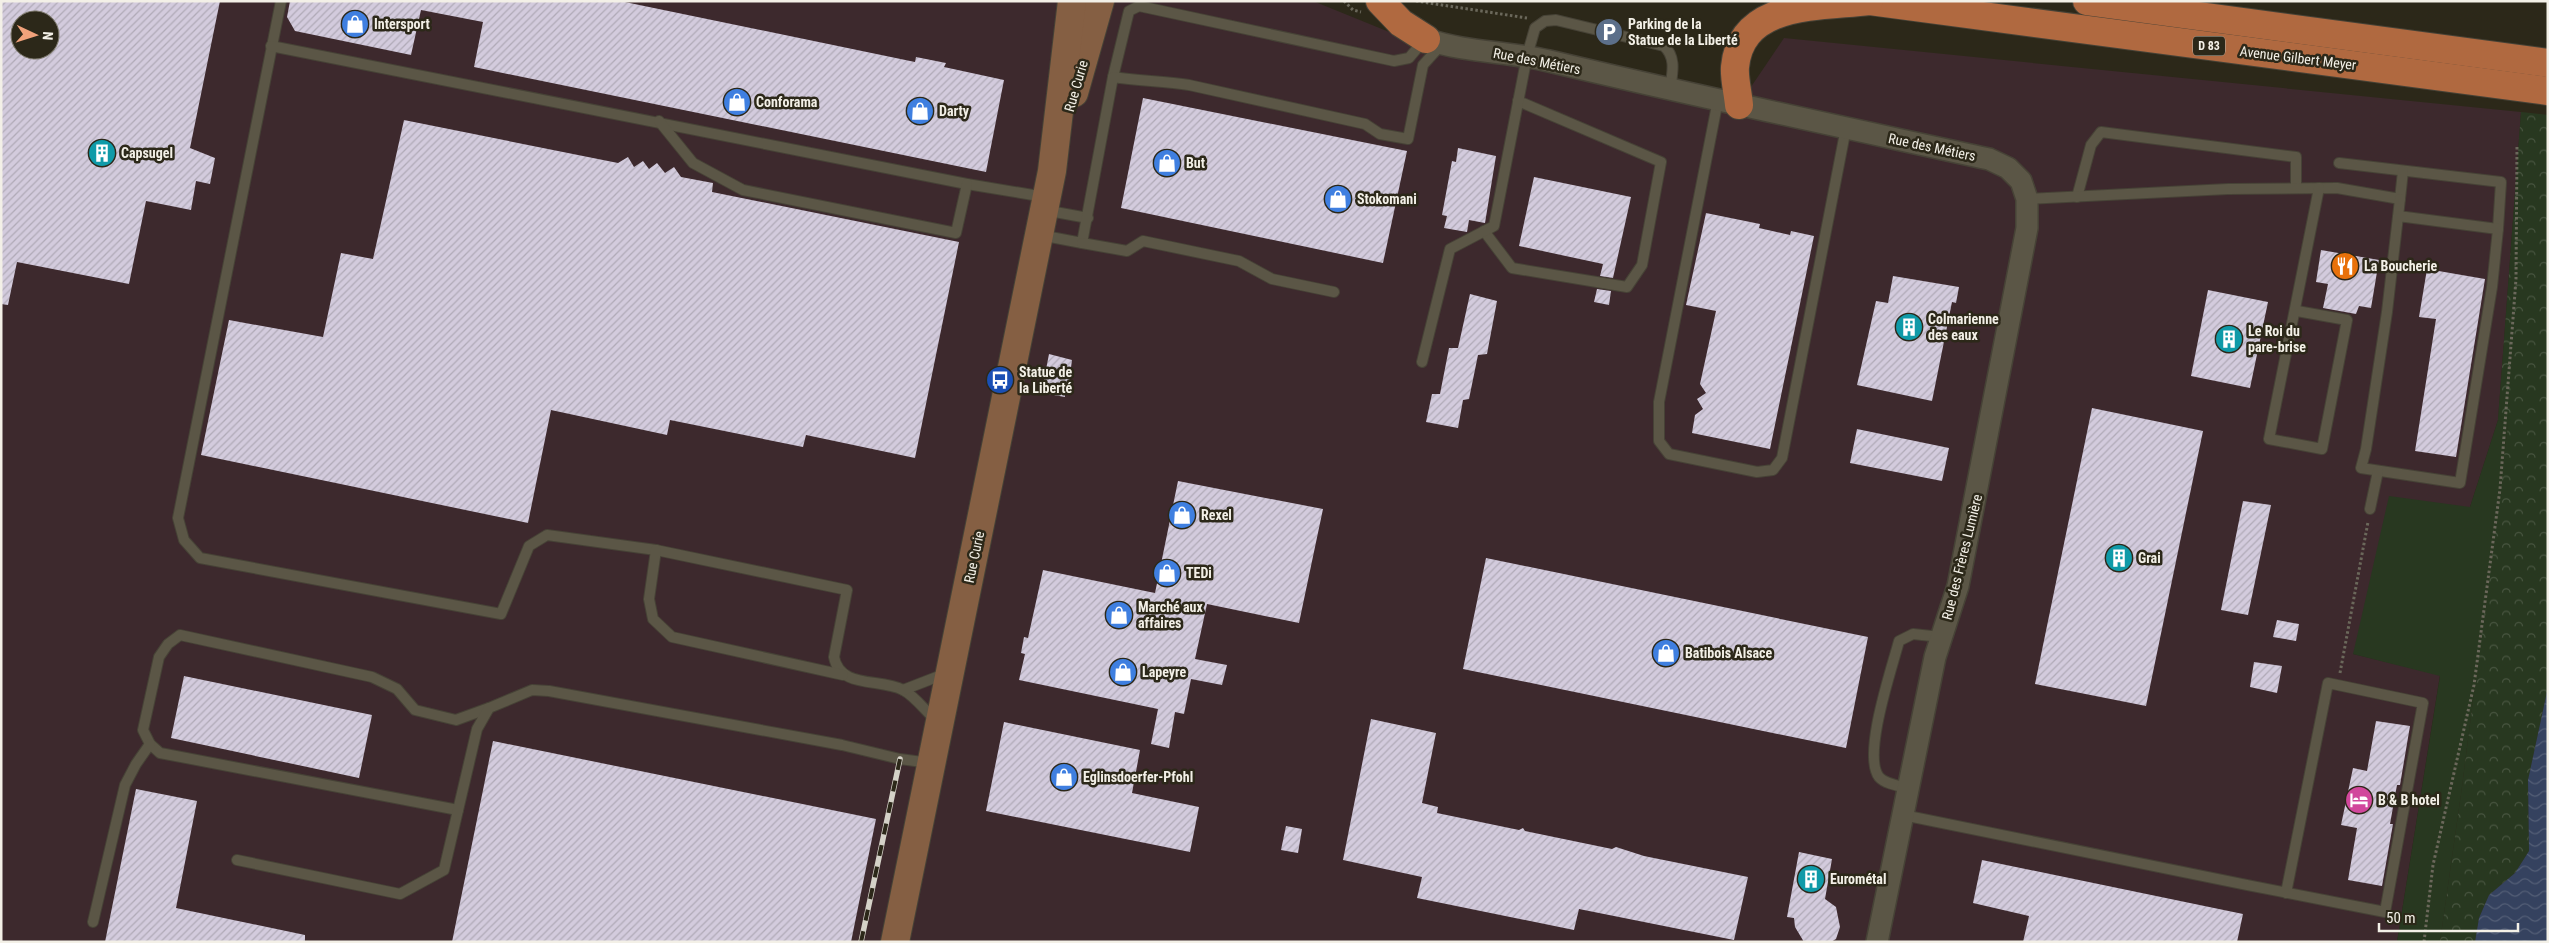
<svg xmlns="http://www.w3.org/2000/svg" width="2549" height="943" font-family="'Roboto Condensed',sans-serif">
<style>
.industrial{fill:#3d292d;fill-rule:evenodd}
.grass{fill:#283820}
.forest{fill:url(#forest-crowns)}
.water{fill:url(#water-waves)}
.building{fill:url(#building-hatch);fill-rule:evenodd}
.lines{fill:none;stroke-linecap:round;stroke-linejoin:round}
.service-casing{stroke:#464236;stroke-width:12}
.minor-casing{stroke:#464236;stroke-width:24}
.secondary-casing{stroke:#464236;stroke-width:30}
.primary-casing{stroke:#464236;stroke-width:30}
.path{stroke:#6b685b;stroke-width:3;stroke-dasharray:2.5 2.5;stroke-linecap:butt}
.service{stroke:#5b5646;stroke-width:10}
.minor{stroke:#5b5646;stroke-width:21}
.secondary{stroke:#855f43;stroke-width:28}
.primary{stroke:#b06940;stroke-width:28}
.rail-casing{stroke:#d5d2c8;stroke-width:5.5}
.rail{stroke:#2c2819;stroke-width:4;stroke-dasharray:11;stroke-linecap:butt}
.labels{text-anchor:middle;stroke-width:5;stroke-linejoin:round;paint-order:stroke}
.shield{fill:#2c2819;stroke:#b7b4a9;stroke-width:1}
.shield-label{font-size:12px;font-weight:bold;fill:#f3f0e7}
.poi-label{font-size:14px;font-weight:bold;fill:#f3f0e7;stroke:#2c2819;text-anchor:start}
.street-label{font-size:14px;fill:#f3f0e7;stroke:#2c2819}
</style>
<defs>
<pattern id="forest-crowns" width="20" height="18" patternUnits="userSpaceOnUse" patternTransform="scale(1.25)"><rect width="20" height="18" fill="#283820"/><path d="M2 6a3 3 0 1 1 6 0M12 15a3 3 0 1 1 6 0" fill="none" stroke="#485540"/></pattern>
<pattern id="water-waves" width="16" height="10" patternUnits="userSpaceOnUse" patternTransform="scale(1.25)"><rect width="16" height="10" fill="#35425f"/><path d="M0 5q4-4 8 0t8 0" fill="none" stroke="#535e76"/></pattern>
<pattern id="building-hatch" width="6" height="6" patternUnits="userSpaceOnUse" patternTransform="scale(1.25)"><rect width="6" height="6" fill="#d3cbdd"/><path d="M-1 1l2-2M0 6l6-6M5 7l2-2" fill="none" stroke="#b0aab7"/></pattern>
</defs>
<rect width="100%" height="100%" fill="#2c2819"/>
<!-- industrial -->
<path class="industrial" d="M1 1H1313L1409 40 1736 109 1784 38 2521 112 2498 420 2470 507 2353 654 2440 675 2397 942H1ZM20 20H50V50H20Z"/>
<!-- grass -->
<path class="grass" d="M2498 420 2508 425 2462 787 2440 942H2397L2440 676 2353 654 2389 496 2470 507Z"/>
<!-- forest -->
<path class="forest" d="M2521 112 2548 115V687L2528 780 2529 851 2515 873 2489 895 2479 918 2475 942H2440L2462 787 2508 425 2498 420Z"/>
<!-- water -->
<path class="water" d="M2548 687V942H2475L2479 918 2489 895 2515 873 2529 851 2528 780Z"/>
<!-- building -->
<g class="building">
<path d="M1 1H220L190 148 215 158 210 184 196 181 191 210 146 201 129 284 17 262 8 305 1 304ZM20 20H50V50H20Z"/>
<path d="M290 1H620L915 62 916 57 946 63 944 67 1004 80 986 172 474 67 483 22 421 10 411 55 295 31 287 17Z"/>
<path d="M1143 98 1407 151 1383 263 1121 208Z"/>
<path d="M404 120 618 163 628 157 634 167 643 161 649 169 657 163 665 173 674 167 681 177 713 183 712 192 959 242 915 458 806 435 803 447 670 420 667 435 551 410 528 523 201 455 229 320 323 337 341 253 373 259Z"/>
<path d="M1458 148 1496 156 1485 223 1469 220 1467 232 1444 228 1447 216 1442 215 1452 161 1456 162Z"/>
<path d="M1534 177 1631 197 1613 278 1600 276 1603 264 1519 246Z"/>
<path d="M1706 213 1760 224 1759 228 1790 235 1791 231 1814 236 1770 449 1692 433 1695 415 1703 409 1697 399 1706 393 1700 384 1716 311 1686 305Z"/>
<path d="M2321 250 2379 260 2371 308 2359 306 2356 314 2323 308 2328 284 2316 282Z"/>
<path d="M2427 269 2485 279 2456 457 2415 451 2436 319 2419 317Z"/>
<path d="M1893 276 1959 287 1956 303 1952 302 1932 401 1857 385 1876 301 1888 303Z"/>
<path d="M1597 289 1611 291 1609 305 1594 302Z"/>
<path d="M2208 290 2268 302 2250 388 2191 376Z"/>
<path d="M1470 294 1497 301 1487 354 1478 355 1469 399 1463 400 1458 428 1426 422 1432 394H1440L1449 348H1458Z"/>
<path d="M1049 354 1072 360 1068 390H1065V397L1048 394 1049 386 1043 385Z"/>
<path d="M2092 408 2203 431 2146 706 2035 684Z"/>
<path d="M1857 429 1949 448 1942 481 1850 463Z"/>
<path d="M1178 481 1323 509 1299 623 1207 604 1195 659 1227 665 1222 685 1191 679 1184 714 1175 712 1169 748 1151 744 1158 709 1019 680 1025 654 1021 653 1024 637 1028 638 1043 570 1155 593Z"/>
<path d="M2243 501 2271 505 2248 615 2221 610Z"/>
<path d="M1486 558 1868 637 1846 748 1463 669Z"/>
<path d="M2277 620 2299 624 2296 641 2273 637Z"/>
<path d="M2254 662 2282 666 2277 693 2250 687Z"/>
<path d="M184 676 372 715 359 778 171 738Z"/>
<path d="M1371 719 1436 733 1422 803 1438 807 1437 813 1519 830 1523 828 1525 831 1612 849 1616 847 1644 856 1748 877 1734 940 1579 909 1574 930 1417 898 1422 877 1343 860Z"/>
<path d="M2376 721 2410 726 2400 785H2397L2390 824H2393L2382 886 2348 880 2357 828 2341 825 2353 768 2367 771Z"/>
<path d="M1004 722 1140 750 1132 793 1199 807 1190 852 986 811Z"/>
<path d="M493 741 876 819 851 942H452Z"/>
<path d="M136 789 197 801 176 908 305 935V942H105Z"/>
<path d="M1286 826 1302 829 1298 853 1281 850Z"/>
<path d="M1799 852 1832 859 1825 899 1836 907 1840 927 1836 939 1831 942H1804L1795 927 1794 918 1787 917Z"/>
<path d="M1982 860 2243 914 2237 942H2023L2029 916 1973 903Z"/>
</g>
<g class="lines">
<!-- service casing -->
<g class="service-casing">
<g id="service">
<path d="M281 1 178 518 184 540 200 558 501 614 529 546 547 535 656 550 847 590 834 657C840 689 880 678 903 690 915 696 927 713 938 722"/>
<path d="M271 46 967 184 1045 197"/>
<path d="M1113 77 1129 11 1139 6 1394 61 1409 58 1425 39"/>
<path d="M1718 100 1659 402V441L1669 454 1757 472 1773 470 1782 458 1846 128"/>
<path d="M659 121 693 163 743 190 956 233 967 184"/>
<path d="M2339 163 2501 182 2498 229"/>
<path d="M2077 197 2091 145 2101 132 2296 157V188"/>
<path d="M2027 199 2228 189 2337 188 2400 199 2403 171"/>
<path d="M1044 210 1088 218"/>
<path d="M2398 216 2498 229 2492 287 2460 483 2361 468 2366 449 2387 312 2400 199"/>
<path d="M1484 231 1512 268 1627 287 1642 265 1661 162 1518 101"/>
<path d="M1040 235 1082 243 1113 77C1139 81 1164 81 1189 85L1365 124 1380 134 1408 139 1423 65 1442 44"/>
<path d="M1082 243 1127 251 1143 241 1239 261 1272 279 1334 292"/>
<path d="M2297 311 2347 320 2322 449 2269 439 2319 188"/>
<path d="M1422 362 1450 249 1494 226 1527 56 1535 28 1545 21 1556 20 1664 46C1677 58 1672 74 1670 90"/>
<path d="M2370 509 2378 471"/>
<path d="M656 550 649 599 653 619 672 637 843 675"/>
<path d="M903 690 947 673"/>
<path d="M1908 788C1899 786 1885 784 1879 777 1862 755 1892 668 1899 641L1913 634 1941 637"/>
<path d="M458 810 160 753 150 744 143 730 159 657 168 644 180 635 372 677 397 689 415 710 456 720 489 708"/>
<path d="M1903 815C2063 848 2224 881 2385 912L2423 703 2328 683 2286 893"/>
<path d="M237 860 400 894 444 870 477 729 489 708 532 690 549 691 842 745 900 759 930 763"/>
<path d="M93 922 125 785 136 764 150 744"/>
</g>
</g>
<!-- minor casing -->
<g class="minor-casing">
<path id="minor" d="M1426 39C1466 53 1508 51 1549 61 1695 96 1842 127 1989 159L2008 168 2021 181 2027 199V228L1958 586 1935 657 1877 942"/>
</g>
<!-- secondary casing -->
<g class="secondary-casing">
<g id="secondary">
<path d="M1074 93 1100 1"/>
<path d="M895 942 1052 171 1072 1"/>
</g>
</g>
<!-- primary casing -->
<g class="primary-casing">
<g id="primary">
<path d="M1380 1 1401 23 1426 39"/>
<path d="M1870 1 2548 91"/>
<path d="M2087 1 2548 63"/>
<path d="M1739 105C1738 93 1734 78 1735 67 1741 1 1820 7 1869 1"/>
</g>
</g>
<!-- path -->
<g class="path">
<path d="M1344 1 1353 10 1361 12"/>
<path d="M1416 1 1527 18"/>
<path d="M2340 673 2368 522"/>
<path d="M2424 942 2433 865 2474 685 2500 489 2516 279 2517 145"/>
</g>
<!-- service -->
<use href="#service" class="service"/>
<!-- minor -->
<use href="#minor" class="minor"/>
<!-- secondary -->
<use href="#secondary" class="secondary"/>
<!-- primary -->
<use href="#primary" class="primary"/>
<!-- rail casing -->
<g class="rail-casing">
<path id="rail" d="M861 942 900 759"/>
</g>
<!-- rail -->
<use href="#rail" class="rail"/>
</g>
<!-- icons -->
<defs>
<g id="shop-disc" transform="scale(1.4375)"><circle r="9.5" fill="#3f7fe0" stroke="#2c2819"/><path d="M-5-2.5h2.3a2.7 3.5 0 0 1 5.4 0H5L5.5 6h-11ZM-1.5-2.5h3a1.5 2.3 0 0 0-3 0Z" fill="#fff"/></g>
<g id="parking-disc" transform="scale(1.4375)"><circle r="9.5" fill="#5c6f8a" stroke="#2c2819"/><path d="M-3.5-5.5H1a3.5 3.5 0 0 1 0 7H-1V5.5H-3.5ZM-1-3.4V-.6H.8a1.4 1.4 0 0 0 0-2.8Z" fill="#fff"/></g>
<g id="building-disc" transform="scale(1.4375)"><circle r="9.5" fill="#0f9aa8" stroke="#2c2819"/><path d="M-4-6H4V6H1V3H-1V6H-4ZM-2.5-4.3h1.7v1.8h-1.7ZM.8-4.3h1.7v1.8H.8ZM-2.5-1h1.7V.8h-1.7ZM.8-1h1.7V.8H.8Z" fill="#fff"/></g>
<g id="restaurant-disc" transform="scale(1.4375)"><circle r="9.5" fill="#e8710a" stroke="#2c2819"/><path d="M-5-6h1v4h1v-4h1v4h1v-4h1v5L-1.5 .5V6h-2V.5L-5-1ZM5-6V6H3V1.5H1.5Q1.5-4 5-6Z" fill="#fff"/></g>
<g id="bus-disc" transform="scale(1.4375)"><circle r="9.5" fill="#1a4fb4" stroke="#2c2819"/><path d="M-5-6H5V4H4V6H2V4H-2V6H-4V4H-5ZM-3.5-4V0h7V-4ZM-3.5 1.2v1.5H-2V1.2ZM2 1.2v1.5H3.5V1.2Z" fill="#fff"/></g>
<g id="hotel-disc" transform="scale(1.4375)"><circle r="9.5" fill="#d1479c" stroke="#2c2819"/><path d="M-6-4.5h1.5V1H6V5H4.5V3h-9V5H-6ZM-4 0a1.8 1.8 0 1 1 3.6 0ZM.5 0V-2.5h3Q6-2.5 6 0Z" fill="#fff"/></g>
</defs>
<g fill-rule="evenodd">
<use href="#shop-disc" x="355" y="24"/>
<use href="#parking-disc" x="1609" y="32"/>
<use href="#shop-disc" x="737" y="102"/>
<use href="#shop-disc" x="920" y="111"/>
<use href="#building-disc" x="102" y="153"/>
<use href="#shop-disc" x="1167" y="163"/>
<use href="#shop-disc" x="1338" y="199"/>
<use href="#restaurant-disc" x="2345" y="266"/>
<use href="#building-disc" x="1909" y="327"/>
<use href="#building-disc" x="2229" y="339"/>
<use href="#bus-disc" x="1000" y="380"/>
<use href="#shop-disc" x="1182" y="515"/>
<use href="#building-disc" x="2119" y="558"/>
<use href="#shop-disc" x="1167" y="573"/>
<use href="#shop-disc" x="1119" y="615"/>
<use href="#shop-disc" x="1666" y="653"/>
<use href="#shop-disc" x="1123" y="672"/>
<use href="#shop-disc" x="1064" y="777"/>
<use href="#hotel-disc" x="2359" y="800"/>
<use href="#building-disc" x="1811" y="879"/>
</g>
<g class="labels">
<!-- shield labels -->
<rect class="shield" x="2193" y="36.5" width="32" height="19" rx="4"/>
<g class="shield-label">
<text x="2209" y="50">D 83</text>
</g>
<!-- poi labels -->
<g class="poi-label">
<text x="374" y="29">Intersport</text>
<text x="1628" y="29">Parking de la<tspan x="1628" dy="16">Statue de la Liberté</tspan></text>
<text x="756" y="107">Conforama</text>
<text x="939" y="116">Darty</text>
<text x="121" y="158">Capsugel</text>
<text x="1186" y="168">But</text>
<text x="1357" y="204">Stokomani</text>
<text x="2364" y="271">La Boucherie</text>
<text x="1928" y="324">Colmarienne<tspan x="1928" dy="16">des eaux</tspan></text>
<text x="2248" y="336">Le Roi du<tspan x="2248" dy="16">pare-brise</tspan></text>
<text x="1019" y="377">Statue de<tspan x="1019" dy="16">la Liberté</tspan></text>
<text x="1201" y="520">Rexel</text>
<text x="2138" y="563">Grai</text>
<text x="1186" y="578">TEDi</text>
<text x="1138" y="612">Marché aux<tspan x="1138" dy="16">affaires</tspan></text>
<text x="1685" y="658">Batibois Alsace</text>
<text x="1142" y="677">Lapeyre</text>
<text x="1083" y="782">Eglinsdoerfer-Pfohl</text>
<text x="2378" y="805">B &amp; B hotel</text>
<text x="1830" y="884">Eurométal</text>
</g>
<!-- street labels -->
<g class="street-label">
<text transform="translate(2298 58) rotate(7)" y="5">Avenue Gilbert Meyer</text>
<text transform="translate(1537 61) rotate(11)" y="5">Rue des Métiers</text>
<text transform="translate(1076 86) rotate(-74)" y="5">Rue Curie</text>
<text transform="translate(1932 147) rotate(12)" y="5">Rue des Métiers</text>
<text transform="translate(974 557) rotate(-78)" y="5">Rue Curie</text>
<text transform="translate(1962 557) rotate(-76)" y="5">Rue des Frères Lumière</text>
</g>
</g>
<!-- border -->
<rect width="2549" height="943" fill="none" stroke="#f3f0e7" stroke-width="5"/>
<!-- north arrow -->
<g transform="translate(35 35) rotate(94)"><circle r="24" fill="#2c2819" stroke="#7c786b"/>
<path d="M0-4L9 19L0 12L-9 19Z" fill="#f1a27b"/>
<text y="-8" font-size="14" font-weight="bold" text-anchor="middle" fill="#f3f0e7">N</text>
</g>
<!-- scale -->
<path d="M2379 923v8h139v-8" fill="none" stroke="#f3f0e7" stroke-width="2.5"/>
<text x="2386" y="923" font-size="15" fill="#f3f0e7" stroke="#2c2819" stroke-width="4" paint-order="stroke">50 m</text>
</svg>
